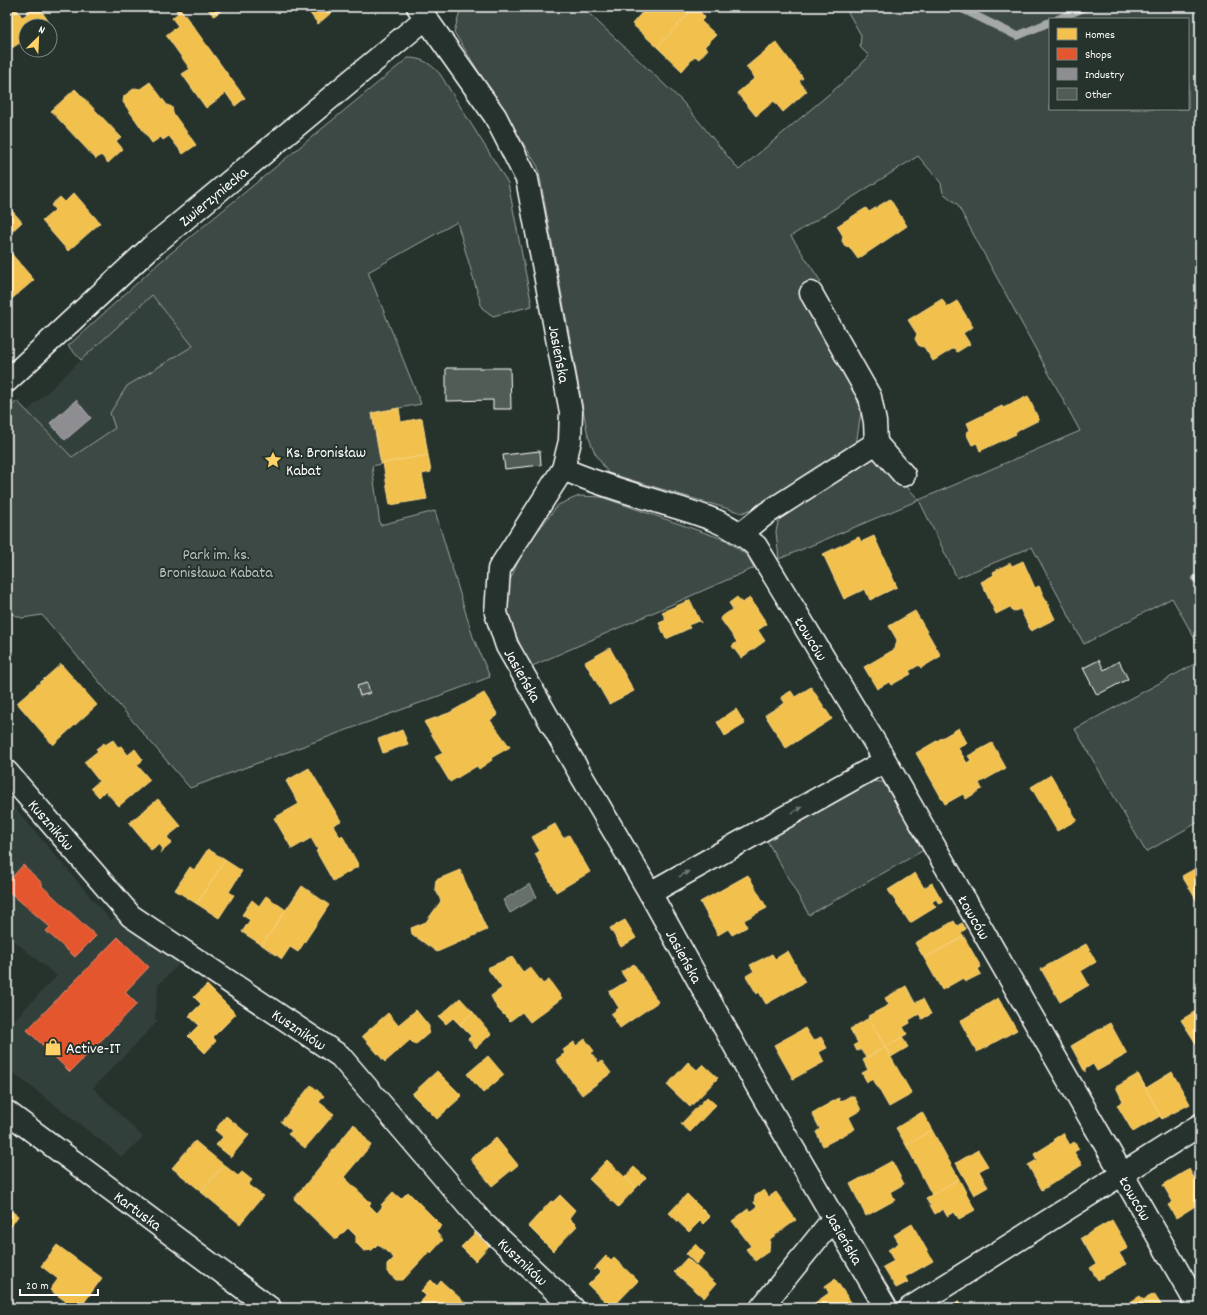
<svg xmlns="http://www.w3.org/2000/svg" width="1207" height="1315" font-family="Dekko,sans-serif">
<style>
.built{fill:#333f3a}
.green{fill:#3e4944;stroke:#9ea4a2;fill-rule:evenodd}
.water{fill:#67706c;stroke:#a4a9a7}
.homes{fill:#f2c14e;stroke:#f6d483}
.shops{fill:#e4572e;stroke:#ec896d}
.industry{fill:#8d8d92;stroke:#afafb3}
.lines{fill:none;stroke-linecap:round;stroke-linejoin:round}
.stream{stroke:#a4a9a7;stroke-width:8}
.building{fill:#515c57;stroke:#fff}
.minor-casing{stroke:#fff;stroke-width:25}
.tertiary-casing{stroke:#fff;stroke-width:25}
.minor{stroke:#26332d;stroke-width:22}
.tertiary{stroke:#26332d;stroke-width:22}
.oneway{fill:#727a76}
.labels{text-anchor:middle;stroke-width:4;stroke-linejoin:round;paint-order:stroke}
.street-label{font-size:16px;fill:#fff;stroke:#26332d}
.poi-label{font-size:16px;fill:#fff;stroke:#26332d;text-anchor:start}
.park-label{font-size:16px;fill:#bbbfbe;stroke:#26332d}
</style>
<rect width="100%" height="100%" fill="#26332d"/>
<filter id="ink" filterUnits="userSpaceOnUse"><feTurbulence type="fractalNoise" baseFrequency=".025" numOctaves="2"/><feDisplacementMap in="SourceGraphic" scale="8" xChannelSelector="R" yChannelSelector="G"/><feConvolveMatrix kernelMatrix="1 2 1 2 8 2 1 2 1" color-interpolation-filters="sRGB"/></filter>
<g filter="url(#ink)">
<!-- built -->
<g class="built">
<path d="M152 294 206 364 72 457 27 411Z"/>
<path d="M15 808 111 921 115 916 182 961 158 985 155 1019 158 1021 93 1088 143 1137 122 1157 7 1068V1027L57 976 7 935V819Z"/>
</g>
<!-- green -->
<g class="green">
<path d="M467 7H582L682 101 739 170 848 78 869 56 860 47 861 35 845 7H1200V648L1172 598 1084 644 1032 547 957 578 919 500 779 559 776 532 780 512 869 457 887 465 919 500 1080 431 957 204 943 193 941 183 918 156 791 236 821 282 803 293 855 393 861 412 856 445 762 505 742 513 608 473 595 453 588 436 538 167 454 32 460 12ZM1050 19H1188V109H1050Z"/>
<path d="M408 58C422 58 430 63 440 74L508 183 532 306 493 316 482 308 457 222 368 272 421 404 372 413 381 464 372 466 380 525 435 511 473 637 490 677 190 788 42 615 22 618 7 612V410L17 401 72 457 115 428 110 413 127 386 193 346 152 295 81 360 68 346 160 262Z"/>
<path d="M579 496 601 497 726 540 748 556 754 568 530 667 508 617 505 592 523 550 558 505Z"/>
<path d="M1200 661V821L1146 852 1075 729Z"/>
<path d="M867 781 883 782 924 850 809 915 766 839Z"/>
<path d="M7 1298 21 1308H7Z"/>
</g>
<!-- water -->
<path class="water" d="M530 884 537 897 510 913 503 900Z"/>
<!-- homes -->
<g class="homes">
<path d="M7 7H15L22 17 27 14 26 12 34 7H39L52 27 26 26V39L7 51Z"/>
<path d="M179 7 245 98 235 106 226 93 206 108 182 74 190 69 166 35 178 26 172 18 178 13 176 10Z"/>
<path d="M206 7H226L214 16Z"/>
<path d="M308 7H338L318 24 306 8Z"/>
<path d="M643 7H695L657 47 632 24 645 9Z"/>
<path d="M695 7 705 17 701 21 716 35 704 47 708 49 699 59 695 56 682 71 657 47Z"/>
<path d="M776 42 803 78 799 81 807 91 783 112 774 101 756 116 737 93 755 78 746 67Z"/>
<path d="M150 82 167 105 172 107 173 113 196 145 183 154 169 136 163 140 161 137 152 143 123 102 124 96 135 88 140 89Z"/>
<path d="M75 89 121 137 116 141 123 149 108 163 101 155 96 159 51 111Z"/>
<path d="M74 193 100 223 68 251 42 221 55 210 51 205 60 197 65 202Z"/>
<path d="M890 199 907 226 858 259 850 248 845 246 842 241 843 236 837 226 866 208 869 212Z"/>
<path d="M7 205 22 222 7 236Z"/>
<path d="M10 252 34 280 7 303V255Z"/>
<path d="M942 299 947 307 957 301 973 327 963 333 970 344 957 352 954 348 933 361 924 347 919 346 915 339 917 334 908 320Z"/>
<path d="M1028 396 1039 420 1015 432 1016 434 980 451 977 443 972 445 966 433 970 430 967 423 1002 406 1003 408Z"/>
<path d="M399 408 401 422 422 418 428 455 381 464 372 413Z"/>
<path d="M428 455 431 472 422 474 427 499 390 505 383 463Z"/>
<path d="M874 536 897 587 870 600 865 589 844 599 823 554 859 537 861 542Z"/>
<path d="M1023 561 1035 588 1039 586 1055 619 1031 631 1020 609 1013 612 1010 607 996 614 981 582 994 575 993 572 1010 563 1012 566Z"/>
<path d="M737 597 742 603 750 598 767 624 758 630 765 641 741 658 732 646 737 642 720 618 733 609 729 603Z"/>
<path d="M690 600 701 623 699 621 688 625 690 628 666 639 659 623 666 620 662 612Z"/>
<path d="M915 611 941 656 921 668 919 665 909 671 911 674 891 685 889 682 877 689 864 667 895 649 897 640 889 626Z"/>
<path d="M610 648 634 691 609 704 585 662Z"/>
<path d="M61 664 97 705 53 745 17 703Z"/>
<path d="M811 687 832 719 786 748 765 715 785 703 781 697 791 691 795 697Z"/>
<path d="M484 693 498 715 490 720 510 747 491 758 492 760 479 769 477 766 450 782 435 757 443 753 424 722 449 713Z"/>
<path d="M736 709 745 724 725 736 717 722Z"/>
<path d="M959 728 967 743 958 748 967 763 971 760 968 756 992 743 1006 768 979 783 982 789 966 799 963 794 945 804 916 753Z"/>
<path d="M402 730 408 744 383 753 378 739Z"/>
<path d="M113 740 118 747 121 746 128 755 135 749 143 760 137 765 150 780 119 806 105 791 99 797 91 788 99 781 84 762 98 751 96 749 104 743 105 745Z"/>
<path d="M309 768 341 821 333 825 340 837 342 835 359 866 333 881 316 851 318 850 311 838 292 849 274 818 299 804 286 781Z"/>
<path d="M1051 775 1077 820 1057 831 1031 787Z"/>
<path d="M158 799 181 826 167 837 172 843 160 853 163 849 159 844 151 850 129 823Z"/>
<path d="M555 824 563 838 569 835 590 872 556 892 535 854 540 851 532 837Z"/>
<path d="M208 849 225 860 197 904 175 890 190 867 194 870Z"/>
<path d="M225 860 242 871 229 892 234 895 219 918 197 904Z"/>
<path d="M1200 866V906L1182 876Z"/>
<path d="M460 870 487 930 437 952 412 934 411 928 426 922 441 901 435 888 436 880Z"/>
<path d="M915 873 924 888 932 883 943 902 939 904 936 899 932 902 936 907 910 923 888 890Z"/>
<path d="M748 875 767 908 744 920 747 927 732 935 728 929 718 935 700 902Z"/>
<path d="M302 886 329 905 298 952 290 947 282 959 262 945Z"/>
<path d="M266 896 286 910 262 945 242 932 250 920 242 915 252 900 259 906Z"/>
<path d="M625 920 636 938 621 947 610 928Z"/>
<path d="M954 921 957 926 962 923 966 929 961 932 964 937 924 958 915 943Z"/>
<path d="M964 937 981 967 978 969 981 974 965 982 963 978 942 990 924 958Z"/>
<path d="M1086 944 1096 962 1081 971 1089 985 1060 1002 1041 969Z"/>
<path d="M788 951 805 982 766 1004 759 992 757 994 746 976 754 971 750 965 772 954 775 959Z"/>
<path d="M512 957 523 972 530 967 543 984 549 980 562 998 530 1022 522 1012 510 1021 497 1008 491 996 502 988 487 968Z"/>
<path d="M634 964 658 1002 620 1028 611 1014 619 1008 609 992 627 981 621 972Z"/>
<path d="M207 985 236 1014 213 1037 216 1041 205 1053 188 1036 199 1025 189 1016 201 1004 194 997Z"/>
<path d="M906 986 915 1003 923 999 931 1014 922 1019 919 1014 909 1020 910 1023 903 1027 907 1034 885 1047 868 1016 889 1005 885 998Z"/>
<path d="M460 998 473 1012 460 1025 453 1018 446 1024 439 1017Z"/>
<path d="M998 998 1017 1030 977 1052 960 1021Z"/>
<path d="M1199 1009 1200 1028 1190 1034 1181 1020Z"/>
<path d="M416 1010 429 1026V1033L415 1045 410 1040 385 1062 362 1036 388 1013 398 1025Z"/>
<path d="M473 1012 491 1034 476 1048 468 1039 471 1036 460 1025Z"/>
<path d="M869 1018 885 1047 866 1058 861 1049 857 1051 854 1045 858 1043 850 1029Z"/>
<path d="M1110 1023 1127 1054 1097 1071 1093 1064 1085 1069V1072L1071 1046Z"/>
<path d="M805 1028 813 1041 821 1037 827 1048 819 1052 824 1062 793 1079 774 1045Z"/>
<path d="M1200 1028V1048H1199L1190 1034Z"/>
<path d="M902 1037 908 1047 891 1057 885 1047Z"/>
<path d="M585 1039 594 1051 591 1053 599 1063 602 1061 611 1073 582 1095 556 1060 565 1053 563 1050 574 1042 576 1046Z"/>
<path d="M885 1047 912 1094 889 1107 873 1079 867 1082 862 1073 868 1070 863 1060Z"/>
<path d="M488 1056 504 1075 483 1093 467 1074Z"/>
<path d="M688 1062 697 1070 703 1064 718 1078 690 1107 667 1085Z"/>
<path d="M437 1071 462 1096 437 1119 412 1094Z"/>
<path d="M1172 1072 1190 1104 1162 1119 1138 1074 1146 1088Z"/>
<path d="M1138 1074 1162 1119 1160 1116 1133 1132 1117 1105 1123 1101 1116 1087Z"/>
<path d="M311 1085 324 1096 319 1102 334 1114 305 1148 288 1134 292 1131 281 1122Z"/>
<path d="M850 1096H854L861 1110 849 1117 855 1129 823 1146 816 1132 820 1129 812 1113 839 1098 840 1102Z"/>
<path d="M707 1097 716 1105 690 1132 681 1124Z"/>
<path d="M922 1112 932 1130 906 1145 896 1128Z"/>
<path d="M226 1116 249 1135 231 1157 216 1145 223 1137 215 1130Z"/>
<path d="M354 1124 371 1145 344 1177 371 1203 369 1205 377 1213 383 1206 381 1205 393 1192 401 1199 408 1192 442 1226 436 1232 443 1240 431 1253 430 1251 403 1280H396L387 1272V1265L394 1258 378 1244 372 1250 364 1251 356 1243V1236L348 1228 336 1240 294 1199Z"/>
<path d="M932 1130 959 1179 932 1195 906 1145Z"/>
<path d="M1063 1133 1070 1145 1074 1142 1079 1149 1074 1152 1082 1165 1042 1190 1028 1165 1037 1160 1034 1154 1055 1141 1054 1139Z"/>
<path d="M496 1138 518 1165 492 1186 470 1159Z"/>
<path d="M195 1141 224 1165 201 1191 172 1168Z"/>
<path d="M978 1150 988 1166 979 1171 988 1187 974 1195 956 1163Z"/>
<path d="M607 1160 636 1188 618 1207 589 1179Z"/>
<path d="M892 1161 904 1184 890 1192 895 1200 866 1216 850 1184Z"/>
<path d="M224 1165 238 1176 242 1172 252 1180 248 1185 263 1196 240 1224 201 1192Z"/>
<path d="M634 1167 646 1178 636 1188 625 1177Z"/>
<path d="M1189 1169 1195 1179 1200 1176V1203L1176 1218 1168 1205 1173 1202 1163 1185Z"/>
<path d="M959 1179 975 1210 959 1219 954 1212 947 1216 943 1209 935 1214 926 1198Z"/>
<path d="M764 1190 769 1197 776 1192 796 1220 770 1239 769 1251 755 1261 746 1249 751 1246 732 1221 748 1209 750 1212 757 1206 754 1203 755 1196Z"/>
<path d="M687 1194 710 1217 703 1224 700 1221 689 1232 669 1213Z"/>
<path d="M560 1195 575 1210 569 1218 577 1226 553 1251 528 1226 551 1201 553 1202Z"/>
<path d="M7 1208 18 1216 7 1232Z"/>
<path d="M1112 1220 1128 1248 1119 1253 1126 1264 1098 1280 1090 1268 1096 1264 1081 1238Z"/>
<path d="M912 1224 933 1261 905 1277 908 1282 896 1288 883 1267 894 1261 888 1250 899 1243 894 1235Z"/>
<path d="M475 1233 489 1246 475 1261 461 1247Z"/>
<path d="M695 1244 705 1254 696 1264 686 1254Z"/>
<path d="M57 1245 102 1278 80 1308H75L50 1290 58 1279 41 1266Z"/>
<path d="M606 1256 611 1261 614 1258 638 1281 612 1308 588 1285 601 1272 597 1268 593 1270Z"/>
<path d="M687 1258 716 1284 704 1298 674 1272Z"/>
<path d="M835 1279 855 1308H814L812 1305 829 1293 825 1286Z"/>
<path d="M431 1280 437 1286 441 1281 471 1308H419L417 1306 426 1296 421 1291Z"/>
<path d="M1154 1294 1163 1308H1120L1140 1296 1143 1300Z"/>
<path d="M959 1301 963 1308H948Z"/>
</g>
<!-- shops -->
<g class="shops">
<path d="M23 865 42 883V886L96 936 75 957 46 931 50 927 7 890V883Z"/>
<path d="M118 937 149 967 125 992 137 1004 70 1072 27 1030Z"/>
</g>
<!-- industry -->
<path class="industry" d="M76 400 91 418 65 440 50 423Z"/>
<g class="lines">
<!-- stream -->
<g class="stream">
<path d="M958 7 1017 36 1050 22"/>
<path d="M1058 19 1086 7"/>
<path d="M1196 579 1200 577"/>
</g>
</g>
<!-- building -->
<g class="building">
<path d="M446 368H510L511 409H493V400L446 401Z"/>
<path d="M540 451 541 465 505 469 503 455Z"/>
<path d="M1099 660 1104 670 1119 661 1128 679 1097 695 1083 668Z"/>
<path d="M367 683 370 693 360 696 357 686Z"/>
</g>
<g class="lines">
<!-- minor casing -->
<g class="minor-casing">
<g id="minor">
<path id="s1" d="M418 7 495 116 527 179 571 412 570 441 563 469 499 569 496 613 507 646 578 770 650 893 758 1088 886 1308"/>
<path id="s2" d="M7 381 150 248 425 19"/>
<path d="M876 443 904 475"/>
<path id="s3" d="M563 469C595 483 627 492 659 502 695 513 727 520 756 546L875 743 1199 1308"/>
<path d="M742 533 767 513 876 443 875 422 870 397 811 293"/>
<path id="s4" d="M7 772 131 916 340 1056 480 1220 573 1308"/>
<path d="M650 893 885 761"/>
<path d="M761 1308 834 1218"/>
<path d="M910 1308 1200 1125"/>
</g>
</g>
<!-- tertiary casing -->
<g class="tertiary-casing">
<g id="tertiary">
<path id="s5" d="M7 1112 270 1308"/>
</g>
</g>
<!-- minor -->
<use href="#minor" class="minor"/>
<!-- tertiary -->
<use href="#tertiary" class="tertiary"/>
</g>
<!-- one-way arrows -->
<defs><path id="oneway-solid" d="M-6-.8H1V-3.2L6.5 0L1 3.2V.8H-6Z"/></defs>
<g class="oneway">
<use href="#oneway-solid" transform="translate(797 810) rotate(-29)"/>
<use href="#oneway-solid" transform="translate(684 874) rotate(-29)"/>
</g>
</g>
<!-- icons -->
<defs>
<g id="sight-bare" transform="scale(1.38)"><path d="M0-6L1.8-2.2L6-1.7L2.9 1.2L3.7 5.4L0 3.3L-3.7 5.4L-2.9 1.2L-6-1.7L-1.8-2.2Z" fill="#ffd166" stroke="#26332d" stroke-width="2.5" paint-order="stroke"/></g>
<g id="shop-bare" transform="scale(1.38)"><path d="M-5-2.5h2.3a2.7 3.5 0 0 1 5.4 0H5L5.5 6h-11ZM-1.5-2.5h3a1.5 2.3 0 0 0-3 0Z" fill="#ffd166" stroke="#26332d" stroke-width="2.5" paint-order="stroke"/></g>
</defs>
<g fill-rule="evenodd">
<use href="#sight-bare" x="273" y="460"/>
<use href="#shop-bare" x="53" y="1047"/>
</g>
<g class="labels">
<!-- street labels -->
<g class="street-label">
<text dy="6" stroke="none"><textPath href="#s2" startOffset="277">Zwierzyniecka</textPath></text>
<text dy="6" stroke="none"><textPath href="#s1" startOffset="382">Jasieńska</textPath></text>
<text dy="6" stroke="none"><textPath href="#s3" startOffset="317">Łowców</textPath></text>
<text dy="6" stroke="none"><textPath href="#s1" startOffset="730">Jasieńska</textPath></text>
<text dy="6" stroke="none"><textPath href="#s4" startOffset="69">Kuszników</textPath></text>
<text dy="6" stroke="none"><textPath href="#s3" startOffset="640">Łowców</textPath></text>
<text dy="6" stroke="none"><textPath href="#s1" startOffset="1054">Jasieńska</textPath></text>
<text dy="6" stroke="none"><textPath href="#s4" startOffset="393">Kuszników</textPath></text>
<text dy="6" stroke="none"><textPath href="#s3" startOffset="964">Łowców</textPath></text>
<text dy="6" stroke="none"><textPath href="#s5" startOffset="164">Kartuska</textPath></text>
<text dy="6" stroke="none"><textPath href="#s1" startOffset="1378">Jasieńska</textPath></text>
<text dy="6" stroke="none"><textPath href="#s4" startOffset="717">Kuszników</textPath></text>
</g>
<!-- poi labels -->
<g class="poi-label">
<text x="286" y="457">Ks. Bronisław<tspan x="286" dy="18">Kabat</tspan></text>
<text x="66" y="1053">Active-IT</text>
</g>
<!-- park labels -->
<g class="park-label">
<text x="216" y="559">Park im. ks.<tspan x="216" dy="18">Bronisława Kabata</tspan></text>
</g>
</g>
<!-- margin -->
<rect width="1207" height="1315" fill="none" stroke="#26332d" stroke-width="24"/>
<rect x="12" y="12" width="1183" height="1291" fill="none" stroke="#fff" stroke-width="1.5" filter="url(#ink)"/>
<!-- legend -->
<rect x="1049" y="18" width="140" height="92" fill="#26332d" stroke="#7d8581"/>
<rect x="1057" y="28" width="20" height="12" fill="#f2c14e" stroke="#7d8581"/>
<text x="1085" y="38" font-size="12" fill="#ffffff">Homes</text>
<rect x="1057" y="48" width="20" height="12" fill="#e4572e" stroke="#7d8581"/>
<text x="1085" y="58" font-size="12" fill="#ffffff">Shops</text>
<rect x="1057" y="68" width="20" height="12" fill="#8d8d92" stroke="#7d8581"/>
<text x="1085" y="78" font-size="12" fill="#ffffff">Industry</text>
<rect x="1057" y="88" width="20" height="12" fill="#515c57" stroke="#7d8581"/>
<text x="1085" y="98" font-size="12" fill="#ffffff">Other</text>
<!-- north arrow -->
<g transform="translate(38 38) rotate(24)"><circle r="19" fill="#26332d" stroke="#7d8581"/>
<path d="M0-3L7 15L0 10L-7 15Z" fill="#ffd166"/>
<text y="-6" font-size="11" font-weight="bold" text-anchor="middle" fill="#ffffff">N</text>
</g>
<!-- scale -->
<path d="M20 1289v6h78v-6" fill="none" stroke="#ffffff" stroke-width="2"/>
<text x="26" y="1289" font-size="12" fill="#ffffff" stroke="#26332d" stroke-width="3" paint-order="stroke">20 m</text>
</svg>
